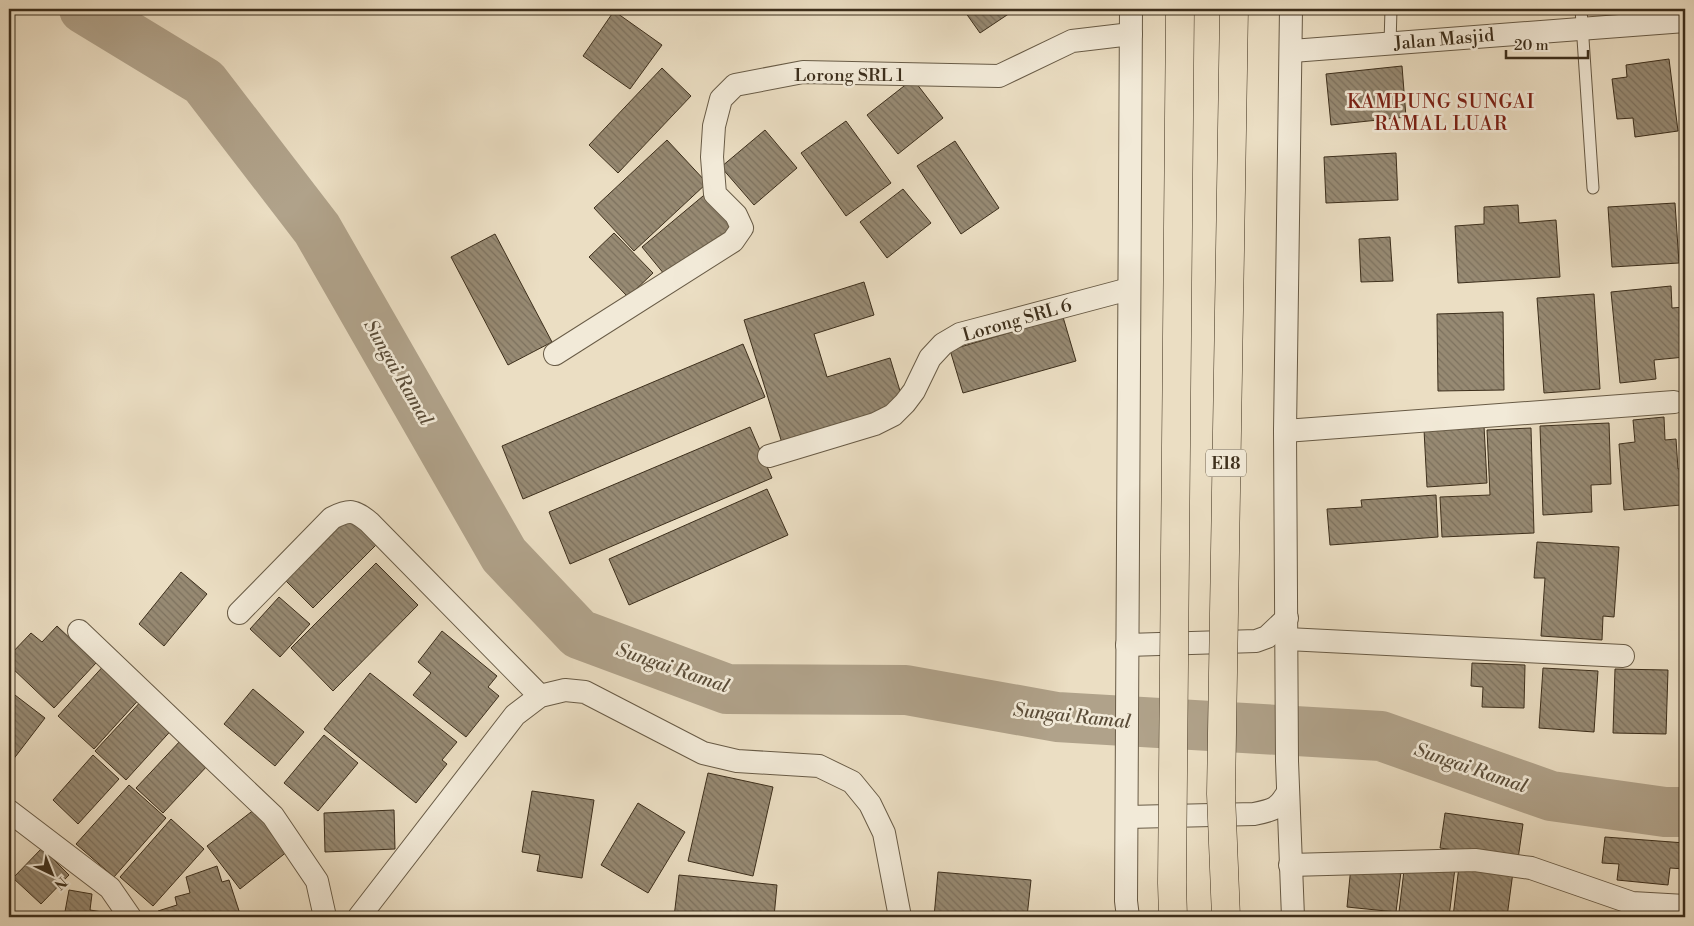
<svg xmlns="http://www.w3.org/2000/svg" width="1694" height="926" font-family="'Libre Bodoni',serif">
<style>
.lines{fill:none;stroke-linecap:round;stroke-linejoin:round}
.river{stroke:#b0a28a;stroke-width:50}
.building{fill:url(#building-back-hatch);stroke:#3d2f1c}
.service-casing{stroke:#685b46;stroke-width:13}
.minor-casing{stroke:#685b46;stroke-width:24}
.service{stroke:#f2ead8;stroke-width:11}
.minor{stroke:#f2ead8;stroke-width:22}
.motorway-bridge-casing{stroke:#3d2f1c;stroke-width:29;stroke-linecap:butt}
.motorway-bridge{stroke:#ebdec3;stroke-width:28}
.labels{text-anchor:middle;stroke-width:5;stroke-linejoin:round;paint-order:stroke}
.shield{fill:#f2ead8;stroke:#736754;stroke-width:1}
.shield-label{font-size:16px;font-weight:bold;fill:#3d2f1c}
.street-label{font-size:18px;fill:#3d2f1c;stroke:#f2ead8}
.neighbourhood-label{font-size:19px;letter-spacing:1px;fill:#7a1f14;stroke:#f2ead8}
.water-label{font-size:19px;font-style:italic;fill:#5a4c38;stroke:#f2ead8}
</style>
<defs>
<pattern id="building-back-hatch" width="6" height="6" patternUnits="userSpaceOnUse" patternTransform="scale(1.25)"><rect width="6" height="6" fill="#978a73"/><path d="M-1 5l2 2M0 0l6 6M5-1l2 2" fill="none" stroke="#7c715e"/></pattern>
</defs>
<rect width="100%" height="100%" fill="#ebdec3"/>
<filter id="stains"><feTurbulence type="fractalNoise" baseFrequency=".004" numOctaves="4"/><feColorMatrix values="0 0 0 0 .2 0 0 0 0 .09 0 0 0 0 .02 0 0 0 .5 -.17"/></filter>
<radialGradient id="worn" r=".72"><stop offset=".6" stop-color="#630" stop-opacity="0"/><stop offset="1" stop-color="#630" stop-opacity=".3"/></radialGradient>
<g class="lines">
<!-- river -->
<path class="river" d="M84 9 204 82 317 229 504 555 579 634 727 689 906 690 1057 717 1381 736 1551 796 1665 812H1685"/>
</g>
<!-- building -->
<g class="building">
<path d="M963 9H1016L980 33Z"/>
<path d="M614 11 662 45 630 89 583 56Z"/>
<path d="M1669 59 1678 131 1635 137 1633 118 1617 119 1612 79 1627 77 1626 65Z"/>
<path d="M1402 66 1406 117 1331 125 1326 74Z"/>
<path d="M662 68 691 96 618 173 589 145Z"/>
<path d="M913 79 943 118 898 154 867 115Z"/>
<path d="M846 121 891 183 846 216 801 153Z"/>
<path d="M765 130 797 168 754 205 721 167Z"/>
<path d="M667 140 707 183 634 251 594 208Z"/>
<path d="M955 141 999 208 961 234 917 166Z"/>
<path d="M1396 153 1398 200 1326 203 1324 157Z"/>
<path d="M903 189 931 223 887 258 860 222Z"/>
<path d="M709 191 736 224 669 280 642 247Z"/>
<path d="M1675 203 1679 263 1612 267 1608 207Z"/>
<path d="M1518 205 1519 223 1556 220 1560 277 1458 283 1455 226 1484 224V207Z"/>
<path d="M614 233 653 273 628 297 589 257Z"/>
<path d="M495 234 552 342 508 365 451 257Z"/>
<path d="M1390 237 1393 281 1361 282 1359 239Z"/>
<path d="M864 282 874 315 814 334 827 377 890 358 904 404 782 443 744 320Z"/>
<path d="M1671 286 1672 308 1685 307V357L1654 360 1656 379 1620 383 1611 292Z"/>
<path d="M1594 294 1600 389 1544 393 1537 298Z"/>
<path d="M1503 312 1504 390 1438 391 1437 314Z"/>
<path d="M1063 317 1076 361 963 393 950 350Z"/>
<path d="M743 344 765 397 523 499 502 446Z"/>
<path d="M1664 417 1665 440 1676 439 1678 469 1685 468V495H1680L1681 505 1624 510 1619 444 1635 442 1633 420Z"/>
<path d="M1609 423 1611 484 1591 485 1592 512 1543 515 1540 426Z"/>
<path d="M1484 426 1487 483 1427 487 1424 430Z"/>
<path d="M750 427 772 478 570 564 549 512Z"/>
<path d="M1531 428 1534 533 1442 537 1440 497 1490 495 1487 430Z"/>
<path d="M767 489 788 535 629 605 609 559Z"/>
<path d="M1436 495 1438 537 1330 545 1327 509 1362 507 1361 500Z"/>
<path d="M350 516 378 543 313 608 286 581Z"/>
<path d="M1537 542 1619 547 1614 617 1603 616 1602 640 1541 636 1545 578H1534Z"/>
<path d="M376 563 418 605 333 691 291 648Z"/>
<path d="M181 572 207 594 164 646 139 624Z"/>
<path d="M279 597 310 624 280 657 250 629Z"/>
<path d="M57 626 96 663 54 708 9 665V656L31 633 42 642Z"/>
<path d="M442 631 497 676 488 687 499 696 466 737 413 695 431 673 418 662Z"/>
<path d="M107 662 143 695 94 749 58 716Z"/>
<path d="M1472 663 1525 665 1524 708 1482 707 1483 687 1471 686Z"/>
<path d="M1543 668 1598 671 1594 732 1539 728Z"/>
<path d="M1615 669 1668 670 1666 734 1613 733Z"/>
<path d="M370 673 457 742 442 760 447 764 416 803 324 729Z"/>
<path d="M253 689 304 732 275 766 224 724Z"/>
<path d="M11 692 45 718 9 765V695Z"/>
<path d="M145 697 176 725 126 780 95 751Z"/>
<path d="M324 735 358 763 318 811 284 783Z"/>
<path d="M182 739 209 764 163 813 136 788Z"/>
<path d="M93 755 119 779 78 824 53 800Z"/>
<path d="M708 773 773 787 753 876 688 861Z"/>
<path d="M129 785 166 818 114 877 76 844Z"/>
<path d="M532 791 594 800 582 878 537 871 540 855 522 852Z"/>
<path d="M638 803 685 832 648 893 601 865Z"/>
<path d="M255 809 288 851 240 889 207 846Z"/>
<path d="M394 810 395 849 325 852 324 813Z"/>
<path d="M1445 813 1523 824 1518 859 1440 848Z"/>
<path d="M171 819 204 849 153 906 120 877Z"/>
<path d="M1605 837 1685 843V869L1670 868 1668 885 1617 880 1619 864 1602 863Z"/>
<path d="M42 848 69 875 41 904 13 878Z"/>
<path d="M1405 862 1455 868 1449 917 1399 912Z"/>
<path d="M1402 864 1396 912 1347 907 1351 866Z"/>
<path d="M217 866 222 882 229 880 241 917H160L158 911 177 905 175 897 190 893 186 877Z"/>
<path d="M1459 866 1513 872 1507 917H1453Z"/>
<path d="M938 872 1031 880 1027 917H934Z"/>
<path d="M679 875 777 885 774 917H674Z"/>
<path d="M69 890 92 894 90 910 127 916V917H64Z"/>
</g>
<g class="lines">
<!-- service casing -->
<g class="service-casing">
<g id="service">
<path d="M1581 9 1593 188"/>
<path d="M1390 44 1391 9"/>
</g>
</g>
<!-- minor casing -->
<g class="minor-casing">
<g id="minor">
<path d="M1291 9 1285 431 1287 761 1293 917"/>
<path d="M1292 51 1685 21"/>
<path d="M555 354 733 241 742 228 736 215 715 194 712 157 714 126 721 99 735 85 803 72 999 76 1072 41 1131 34"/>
<path d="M1285 431 1674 402"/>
<path d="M769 456 875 424 893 415 905 403 914 391 930 358 943 344 960 334 1129 289"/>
<path d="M239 613 332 518C350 509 354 510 369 522L540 696"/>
<path d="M79 631 273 816 317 881 325 917"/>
<path d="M1287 639 1623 656"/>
<path d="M1127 645 1256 641 1267 637 1287 618"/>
<path d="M9 811 110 888 130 917"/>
<path d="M1127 817 1254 814C1274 810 1278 809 1288 792"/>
<path d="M1290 865 1475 860 1531 868 1632 903 1685 906"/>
<path d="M359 917 515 715 540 696 565 690 585 692 703 753 737 761 819 766 852 782 870 804 884 833 900 917"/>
<path d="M1128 917 1126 901 1131 9"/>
</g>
</g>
<!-- service -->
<use href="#service" class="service"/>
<!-- minor -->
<use href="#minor" class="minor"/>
<!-- motorway-bridge casing -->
<g class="motorway-bridge-casing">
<g id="motorway-bridge">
<path d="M1173 917 1172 883 1180 9"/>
<path d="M1226 917 1221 794 1234 9"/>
</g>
</g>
<!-- motorway-bridge -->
<use href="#motorway-bridge" class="motorway-bridge"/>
</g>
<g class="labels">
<!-- shield labels -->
<rect class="shield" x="1206" y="449.5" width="40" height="27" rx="4"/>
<g class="shield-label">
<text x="1226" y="469">E18</text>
</g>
<!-- street labels -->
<g class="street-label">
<text transform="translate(1444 39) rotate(-5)" y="6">Jalan Masjid</text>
<text x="849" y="81">Lorong SRL 1</text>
<text transform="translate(1017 320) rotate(-16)" y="6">Lorong SRL 6</text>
</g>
<!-- neighbourhood labels -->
<g class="neighbourhood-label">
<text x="1441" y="108">KAMPUNG SUNGAI<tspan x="1441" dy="22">RAMAL LUAR</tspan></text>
</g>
<!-- water labels -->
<g class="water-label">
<text transform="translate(399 372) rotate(60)" y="7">Sungai Ramal</text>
<text transform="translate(673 667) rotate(19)" y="7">Sungai Ramal</text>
<text transform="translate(1072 715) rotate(6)" y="7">Sungai Ramal</text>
<text transform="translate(1471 767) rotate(19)" y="7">Sungai Ramal</text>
</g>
</g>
<!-- margin -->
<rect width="1694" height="926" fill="none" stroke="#ebdec3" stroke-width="30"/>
<rect x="10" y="10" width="1674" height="906" fill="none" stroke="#3d2f1c" stroke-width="2.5"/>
<rect x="15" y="15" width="1664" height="896" fill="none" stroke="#3d2f1c"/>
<!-- north arrow -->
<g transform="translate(52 874) rotate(137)" stroke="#f2ead8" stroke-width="4" paint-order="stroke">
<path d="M0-4L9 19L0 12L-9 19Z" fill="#3d2f1c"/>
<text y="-8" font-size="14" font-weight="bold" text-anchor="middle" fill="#3d2f1c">N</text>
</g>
<!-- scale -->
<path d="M1506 50v8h82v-8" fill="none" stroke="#3d2f1c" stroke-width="2.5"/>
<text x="1514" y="50" font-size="15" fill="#3d2f1c" stroke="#f2ead8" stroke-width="4" paint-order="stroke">20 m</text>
<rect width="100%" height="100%" filter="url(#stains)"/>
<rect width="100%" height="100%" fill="url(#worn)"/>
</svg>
